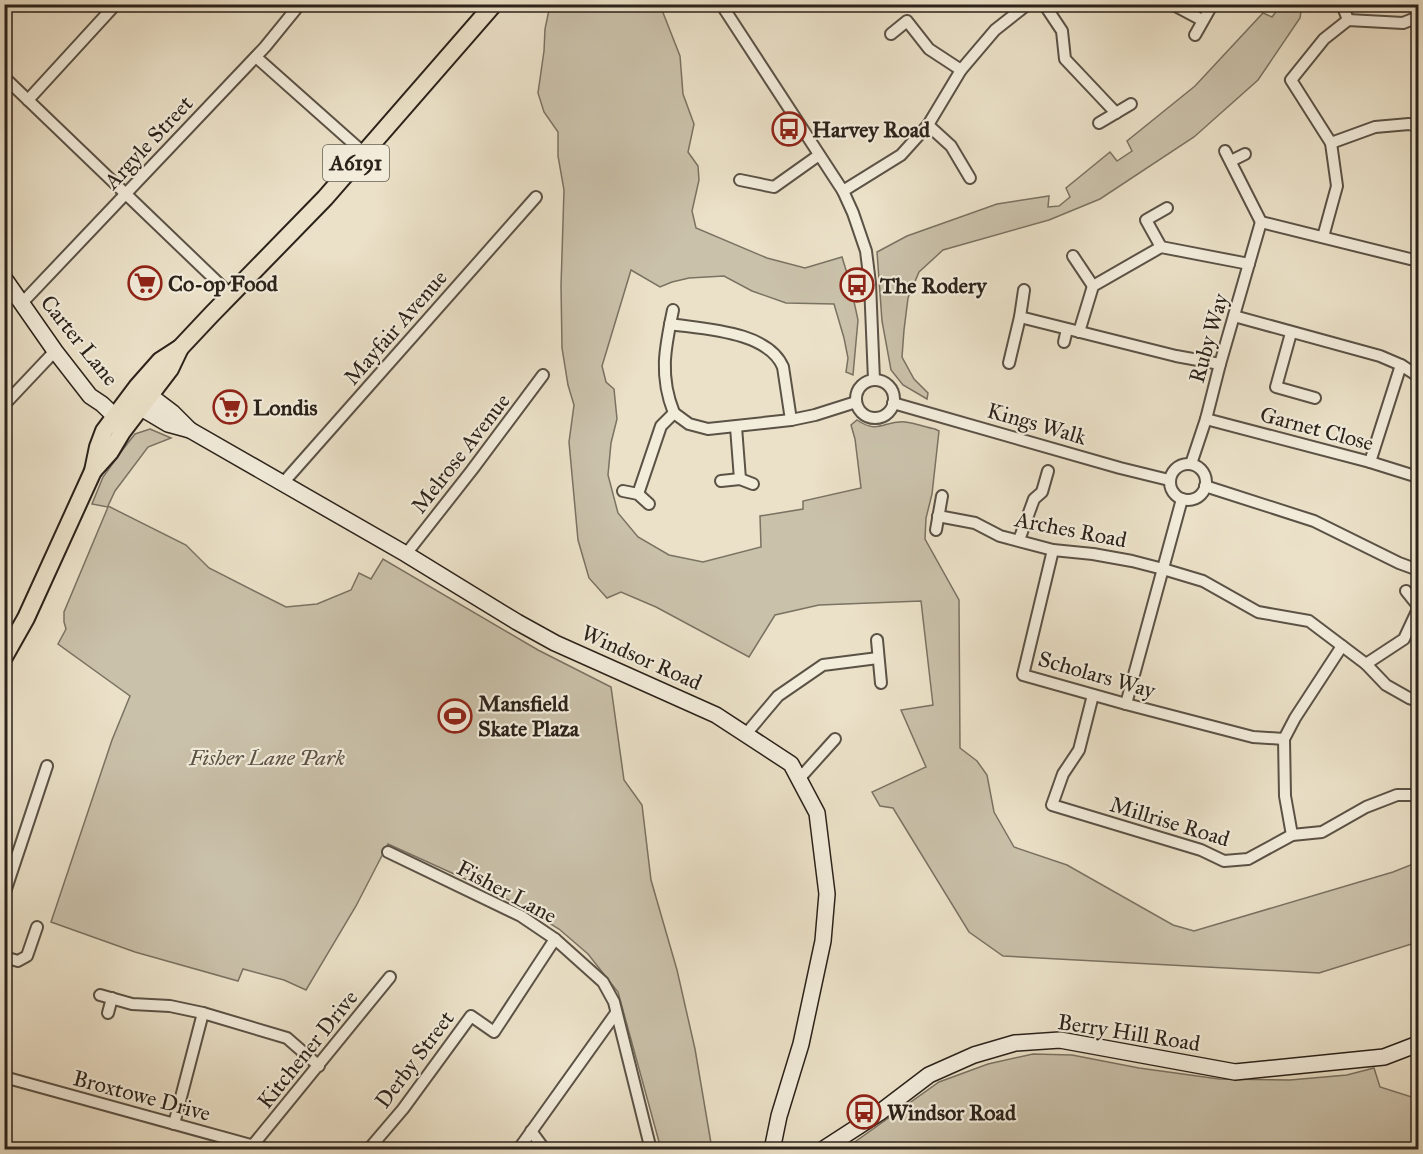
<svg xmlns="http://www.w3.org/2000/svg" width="1423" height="1154" font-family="'IM FELL Great Primer',serif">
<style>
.green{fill:#cac1aa;stroke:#7a7262;stroke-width:1.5}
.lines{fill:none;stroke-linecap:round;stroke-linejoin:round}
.street-casing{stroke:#5b5246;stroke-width:14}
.secondary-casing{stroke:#2b221a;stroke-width:18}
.primary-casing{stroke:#2b221a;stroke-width:20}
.street{stroke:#f2ecdb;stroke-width:10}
.secondary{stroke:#f2ecdb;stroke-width:15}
.primary{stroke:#ebe1c8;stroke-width:16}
.labels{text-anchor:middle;stroke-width:4.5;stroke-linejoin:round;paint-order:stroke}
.shield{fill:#f2ecdb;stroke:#675f54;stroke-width:1.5}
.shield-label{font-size:21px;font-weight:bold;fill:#2b221a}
.poi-label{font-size:22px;font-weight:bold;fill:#2b221a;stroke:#f2ecdb;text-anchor:start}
.street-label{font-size:22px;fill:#2b221a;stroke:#f2ecdb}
.park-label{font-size:22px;font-style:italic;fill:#5b5245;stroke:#f2ecdb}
</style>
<rect width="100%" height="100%" fill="#ebe1c8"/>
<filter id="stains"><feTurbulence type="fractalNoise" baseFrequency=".00333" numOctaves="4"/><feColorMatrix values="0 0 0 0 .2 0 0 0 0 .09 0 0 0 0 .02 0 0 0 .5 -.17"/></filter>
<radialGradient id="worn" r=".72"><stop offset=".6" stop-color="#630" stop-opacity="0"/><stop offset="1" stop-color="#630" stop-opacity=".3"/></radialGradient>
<!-- green -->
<g class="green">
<path d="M550 5H660L680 56 683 94 694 124 688 152 698 166 699 180 692 211 696 228 767 258 805 268 842 257 850 283 858 320 853 375 846 372 848 358 844 338 834 304 786 303 752 291 724 276 689 278 672 282 660 287 631 270 602 366 606 382 614 389 617 419 611 443 608 475 618 513 638 537 669 555 703 562 761 547 760 516 803 509V501L861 488 855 439 851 425 857 420C879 435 884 420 905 422 915 423 925 427 935 429L939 431 932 494 926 518 925 539 959 600 960 748 977 761 987 775 994 812 1014 847 1067 865 1173 925 1194 931 1393 872 1418 862V942L1319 973 1003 956 969 932 893 808 880 806 872 792 926 767 901 710 933 705 921 601 819 605 775 615 749 657 656 607 621 592 607 598 589 578 578 540 569 442 574 405 568 385 562 348 561 286 564 190 558 156V132L544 112 538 93 544 51 545 29Z"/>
<path d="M1278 5H1302L1300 18 1258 80 1194 137 1100 199 1049 220 943 250 919 272 908 298 904 330 902 357 914 379 928 393 927 399 903 385 891 370 882 321 877 252 907 236 997 204 1049 196 1048 207 1059 206 1070 197 1066 188 1110 152 1117 161 1132 151 1127 141 1195 86 1263 13 1272 17 1278 9Z"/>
<path d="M150 429 171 438 148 447 115 491 108 506 186 545 209 568 286 607 317 604 351 590 359 573 371 579 383 559 538 650 611 687 624 780 642 805 651 880 677 970 695 1049 712 1149H661L618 992 588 954 559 929 525 908 485 888 388 844 356 906 306 990 284 980 243 969 238 981 135 952 51 922 112 740 130 696 58 644 66 629 64 622V612L108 507 92 504 103 477 124 448 135 434Z"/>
<path d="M1033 1054 1072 1055 1139 1068 1219 1079 1290 1080 1347 1075 1374 1068 1380 1087 1418 1099V1149H845L939 1082 988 1064Z"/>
</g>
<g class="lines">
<!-- street casing -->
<g class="street-casing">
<g id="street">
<path d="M721 4 843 191 853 213 866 251 870 283 874 380"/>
<path d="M1044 4 1062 31 1065 59 1116 113"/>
<path d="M1172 4 1202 20"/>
<path d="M1342 4 1348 20"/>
<path d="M891 34 907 21 929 49 961 70"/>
<path d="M1195 35 1212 5"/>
<path d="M256 57 364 153"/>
<path d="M4 77 231 295"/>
<path d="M28 100 116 4"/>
<path d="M1099 123 1131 104"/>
<path d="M928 125 951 146 970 178"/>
<path d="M1331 143 1375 127 1409 124 1418 126"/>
<path d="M1225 151 1261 222"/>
<path d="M1231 161 1245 154"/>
<path d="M740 180 774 187 819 155"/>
<path d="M843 191 901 155 928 125 961 70 995 30 1028 4"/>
<path d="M1261 222 1418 261"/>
<path d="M1323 237 1337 186 1331 143 1291 80 1324 39 1348 20 1403 23 1418 17"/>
<path d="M1161 247 1146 220 1167 208"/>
<path d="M1073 256 1093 286"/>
<path d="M22 303 265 47 300 4"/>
<path d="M673 310C665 348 659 376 674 413"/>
<path d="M1234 316 1380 356 1401 365 1418 376"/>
<path d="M1020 317 1176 356 1220 364"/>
<path d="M670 324C703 329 768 331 783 367L791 420"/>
<path d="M1079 332 1093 286 1161 247 1249 264"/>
<path d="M1291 333 1276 387 1315 398"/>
<path d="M1064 342 1067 329"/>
<path d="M1009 363 1020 317 1024 290"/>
<circle cx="875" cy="399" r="19"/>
<path d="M893 403 1120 468 1169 480"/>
<path d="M4 405 55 351"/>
<path d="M674 413 689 424 708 429 791 420 815 415 856 402"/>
<path d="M1206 419 1370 462 1418 477"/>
<path d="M736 427 740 479"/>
<path d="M1370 462 1401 365"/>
<circle cx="1188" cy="482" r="18"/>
<path d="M1191 464 1206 419 1220 364 1261 222"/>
<path d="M721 481 740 479 753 484"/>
<path d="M283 483 536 197"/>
<path d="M1205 486 1314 521 1399 563 1418 570"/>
<path d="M623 491 638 494 649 504"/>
<path d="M638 494 661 426 674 413"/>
<path d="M938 516 975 523 1000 536 1053 550 1093 554 1132 561 1163 569 1203 581 1258 612 1309 621 1366 664 1386 685 1409 698 1418 701"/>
<path d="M936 530 942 496"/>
<path d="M1019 540 1034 499 1042 492 1048 471"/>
<path d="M1053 550 1023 675 1126 704 1253 737 1284 739"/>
<path d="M406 554 472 470 543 375"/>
<path d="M1406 591 1418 606"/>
<path d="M877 640 881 683"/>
<path d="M1366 664 1404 639 1418 609"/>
<path d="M1093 695 1079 750 1063 774 1052 805 1201 850 1224 861 1248 859 1292 835 1322 832 1366 807 1397 795H1418"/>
<path d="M1126 704 1182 499"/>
<path d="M746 734 778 696 823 665 878 658"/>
<path d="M799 779 835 739"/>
<path d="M1292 835 1285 796 1284 739 1295 718 1342 646"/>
<path d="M388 852 521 916 555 939 603 982 614 1002 651 1150"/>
<path d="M4 895 47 766"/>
<path d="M4 957 18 961 27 956 37 927"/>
<path d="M100 995 132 1004 170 1006 203 1013 287 1038 319 1066"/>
<path d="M108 1013 112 998"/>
<path d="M4 1077 269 1150"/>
<path d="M174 1124 203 1013"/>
<path d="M531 1131 545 1150"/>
<path d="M253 1145 390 977"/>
<path d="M368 1150 403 1109 471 1016 494 1032 555 939"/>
<path d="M518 1150 616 1013"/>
</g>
</g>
<!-- secondary casing -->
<g class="secondary-casing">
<g id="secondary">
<path d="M4 278 55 351 90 396 102 404 123 424"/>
<path d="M140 388 173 413 190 430 406 554 517 622 555 643 716 715 791 764 817 813 827 894 823 941 801 1044 779 1116 772 1150"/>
<path d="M131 402 168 424 190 430"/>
<path d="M822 1150 879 1113 929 1075 974 1055 1015 1043 1060 1040 1235 1072 1384 1057 1418 1044"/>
</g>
</g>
<!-- primary casing -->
<g class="primary-casing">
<g id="primary">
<path d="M93 471 110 452 122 432 170 369 180 348"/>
<path d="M4 657 26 618 93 471 98 447 104 431 137 387 160 361 180 348 211 315 325 198 494 4"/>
</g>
</g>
<!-- street -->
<use href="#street" class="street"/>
<!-- secondary -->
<use href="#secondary" class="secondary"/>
<!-- primary -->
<use href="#primary" class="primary"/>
</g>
<!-- icons -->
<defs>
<g id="bus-ring" transform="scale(1.725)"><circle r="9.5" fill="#f2ecdb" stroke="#8f2418" stroke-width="1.5"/><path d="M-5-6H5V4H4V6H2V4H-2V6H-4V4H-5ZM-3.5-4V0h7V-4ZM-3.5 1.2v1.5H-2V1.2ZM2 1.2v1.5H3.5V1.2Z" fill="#8f2418"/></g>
<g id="supermarket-ring" transform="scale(1.725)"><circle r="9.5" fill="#f2ecdb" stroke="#8f2418" stroke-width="1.5"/><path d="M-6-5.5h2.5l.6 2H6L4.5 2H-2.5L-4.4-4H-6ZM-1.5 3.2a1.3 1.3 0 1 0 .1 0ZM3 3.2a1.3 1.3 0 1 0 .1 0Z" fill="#8f2418"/></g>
<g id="stadium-ring" transform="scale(1.725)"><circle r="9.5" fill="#f2ecdb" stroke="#8f2418" stroke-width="1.5"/><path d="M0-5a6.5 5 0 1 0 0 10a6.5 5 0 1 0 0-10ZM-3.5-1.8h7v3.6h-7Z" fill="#8f2418"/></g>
</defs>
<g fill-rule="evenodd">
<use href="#bus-ring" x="789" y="129"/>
<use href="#supermarket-ring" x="145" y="283"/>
<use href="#bus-ring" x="857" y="285"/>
<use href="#supermarket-ring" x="230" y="407"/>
<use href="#stadium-ring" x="455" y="716"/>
<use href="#bus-ring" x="864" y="1112"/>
</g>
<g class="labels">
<!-- shield labels -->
<rect class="shield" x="323" y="145" width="66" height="36" rx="4.5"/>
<g class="shield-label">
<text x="356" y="170">A6191</text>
</g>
<!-- poi labels -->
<g class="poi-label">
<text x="812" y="137">Harvey Road</text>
<text x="168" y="291">Co-op Food</text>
<text x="880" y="293">The Rodery</text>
<text x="253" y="415">Londis</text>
<text x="478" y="711">Mansfield<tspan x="478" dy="25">Skate Plaza</tspan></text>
<text x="887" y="1120">Windsor Road</text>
</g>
<!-- street labels -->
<g class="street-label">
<text transform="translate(148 142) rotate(-47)" y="8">Argyle Street</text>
<text transform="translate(395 327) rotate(-49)" y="8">Mayfair Avenue</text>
<text transform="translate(1208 338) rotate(-74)" y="8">Ruby Way</text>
<text transform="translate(80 340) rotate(51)" y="8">Carter Lane</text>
<text transform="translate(1037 423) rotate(16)" y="8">Kings Walk</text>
<text transform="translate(1317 428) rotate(15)" y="8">Garnet Close</text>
<text transform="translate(460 453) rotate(-52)" y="8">Melrose Avenue</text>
<text transform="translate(1071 529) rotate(11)" y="8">Arches Road</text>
<text transform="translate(642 657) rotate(24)" y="8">Windsor Road</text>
<text transform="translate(1097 674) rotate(16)" y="8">Scholars Way</text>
<text transform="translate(1170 821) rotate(17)" y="8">Millrise Road</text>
<text transform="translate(507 891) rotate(28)" y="8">Fisher Lane</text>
<text transform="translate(1129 1032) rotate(9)" y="8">Berry Hill Road</text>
<text transform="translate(307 1049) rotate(-51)" y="8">Kitchener Drive</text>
<text transform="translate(414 1059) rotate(-53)" y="8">Derby Street</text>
<text transform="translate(142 1095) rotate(15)" y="8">Broxtowe Drive</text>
</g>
<!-- park labels -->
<g class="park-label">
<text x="267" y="765">Fisher Lane Park</text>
</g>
</g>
<!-- margin -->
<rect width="1423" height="1154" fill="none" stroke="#ebe1c8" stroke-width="24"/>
<rect x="6" y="6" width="1411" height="1142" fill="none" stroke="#2b221a" stroke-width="3"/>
<rect x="12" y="12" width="1399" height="1130" fill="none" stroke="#2b221a" stroke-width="1.5"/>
<rect width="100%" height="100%" filter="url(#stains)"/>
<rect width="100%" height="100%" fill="url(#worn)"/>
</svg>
